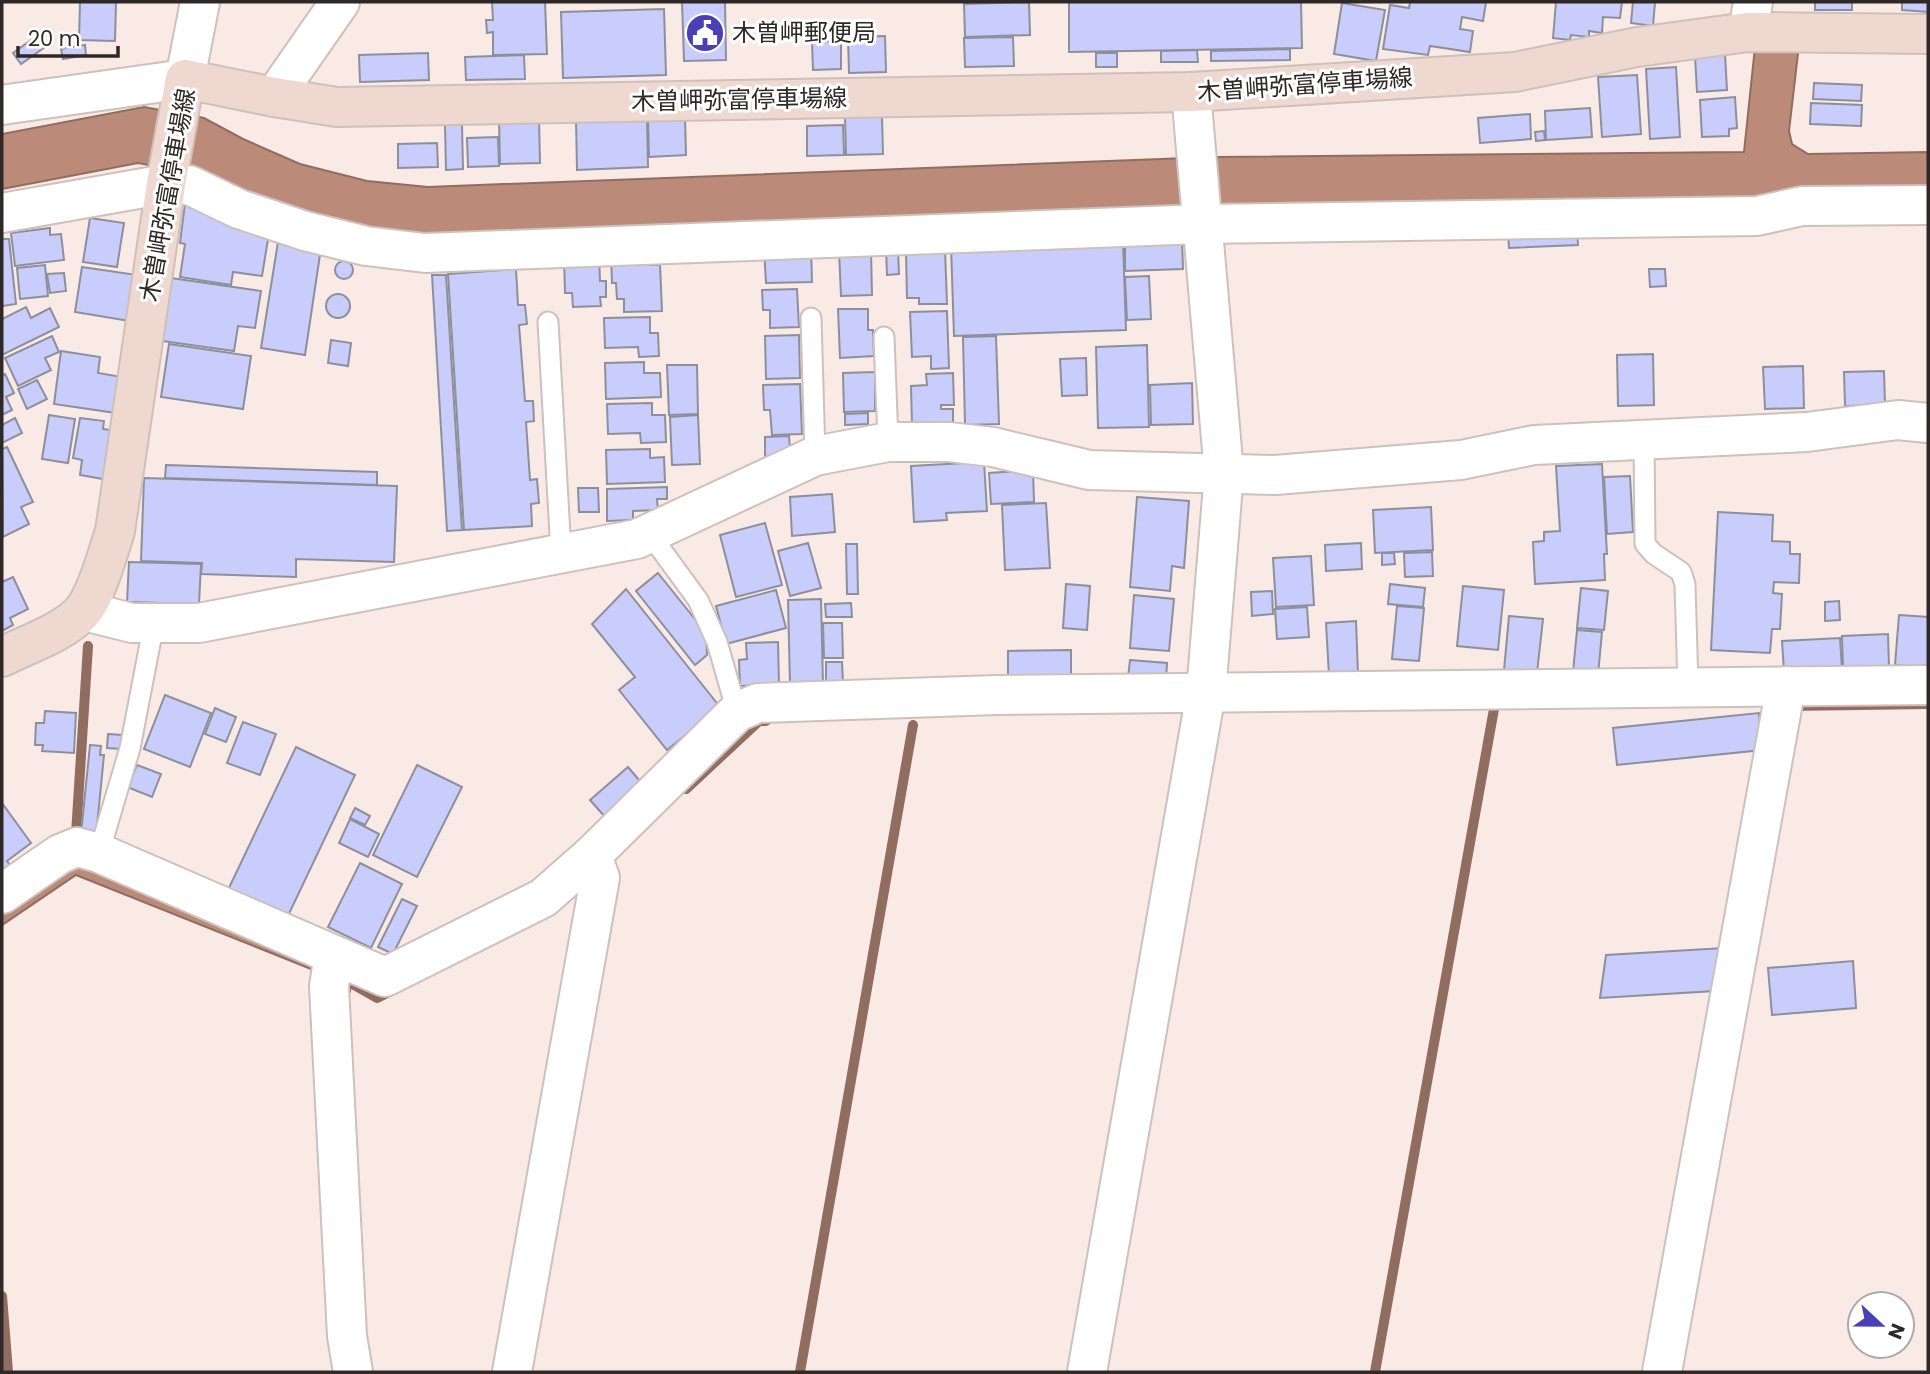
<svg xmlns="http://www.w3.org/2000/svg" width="1930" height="1374" font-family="Poppins,'Noto Sans JP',sans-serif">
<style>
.water{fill:#bb8a79;stroke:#916d60;stroke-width:2}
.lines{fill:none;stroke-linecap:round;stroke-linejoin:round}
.stream{stroke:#916d60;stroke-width:10}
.building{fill:#c8cdfc;stroke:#8d8f9b;stroke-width:2}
.service-casing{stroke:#cec0bb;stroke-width:23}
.minor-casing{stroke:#cec0bb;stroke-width:42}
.tertiary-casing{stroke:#cec0bb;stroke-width:42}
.secondary-casing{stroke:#cec0bb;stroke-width:42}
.service{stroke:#fff;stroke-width:19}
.minor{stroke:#fff;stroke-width:38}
.tertiary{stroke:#fff;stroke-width:38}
.secondary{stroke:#eed8d0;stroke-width:38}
.labels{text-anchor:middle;stroke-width:6;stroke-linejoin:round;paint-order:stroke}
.poi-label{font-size:24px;fill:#2e2927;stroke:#fff;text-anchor:start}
.street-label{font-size:24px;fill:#2e2927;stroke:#fff}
</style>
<rect width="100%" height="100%" fill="#f9eae5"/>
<!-- water -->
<g class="water">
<path d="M1799 45 1789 131 1792 144 1808 154 1928 152V190L1761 203 427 237 308 220 193 173 138 163 2 189V134L144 107 204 118 243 139 300 164 367 181 428 187 1214 157 1744 152 1755 47Z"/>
<path d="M75 863 313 961 316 971 76 875 2 925V913Z"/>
</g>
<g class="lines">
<!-- stream -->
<g class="stream">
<path d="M1789 706 1928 704"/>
<path d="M686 789 759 721H766"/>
<path d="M76 834 88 646"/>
<path d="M346 991 347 981 377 998 393 990"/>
<path d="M2 1296 8 1372"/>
<path d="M800 1372 913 725"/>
<path d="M1375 1372 1494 709"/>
</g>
</g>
<!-- building -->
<g class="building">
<path d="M80 2H116L115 41 79 40Z"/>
<path d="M492 2H545L547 54 493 55V32L487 33 486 20H493Z"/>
<path d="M682 2H725L726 60 684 61Z"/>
<path d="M1029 2 1030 35 965 37 964 4Z"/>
<path d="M1069 2H1301L1302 48 1069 52Z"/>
<path d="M1410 2H1486L1483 21 1462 17 1460 29 1473 31 1470 52 1430 46 1428 55 1383 49 1390 5 1409 8Z"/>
<path d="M1556 2H1622L1620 18 1603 17 1602 33 1589 31V37L1571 35 1570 40 1553 38Z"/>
<path d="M1633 2H1655L1653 26 1631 23Z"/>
<rect x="1815" y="2" width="37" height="8"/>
<path d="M1902 2H1928V12L1902 10Z"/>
<path d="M1342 3 1385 10 1376 61 1334 54Z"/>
<path d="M664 9 666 75 563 78 561 12Z"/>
<path d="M37 36 45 47 21 64 13 53Z"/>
<path d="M885 36 886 72 849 73 848 37Z"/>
<path d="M1013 37 1014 66 965 67 964 38Z"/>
<path d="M841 41V69L813 70 812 42Z"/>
<path d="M85 45 86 55 63 59 61 49Z"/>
<path d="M1290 49V60L1211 61V51Z"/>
<path d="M1197 50 1198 62H1161V51Z"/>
<path d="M428 53 429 80 360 82 359 55Z"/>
<rect x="1096" y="53" width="21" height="14"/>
<path d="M1725 54 1727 90 1697 92 1695 56Z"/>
<path d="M524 55 525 79 466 80 465 57Z"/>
<path d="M1676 67 1680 137 1650 139 1646 69Z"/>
<path d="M1637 75 1641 134 1602 137 1598 77Z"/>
<path d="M1814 83 1862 85 1861 101 1813 99Z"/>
<path d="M1735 97 1737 128 1729 129V136L1702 137 1700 100Z"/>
<path d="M1811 103 1862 105 1861 126 1810 124Z"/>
<path d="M1590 108 1592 137 1546 140 1545 111Z"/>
<path d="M1530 114 1531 139 1480 143 1478 118Z"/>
<path d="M882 116 883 154 846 155 845 117Z"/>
<path d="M647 117 648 167 577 170 576 119Z"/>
<path d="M539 118 540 163 500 164 499 119Z"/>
<path d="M648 118H685L686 155 649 157Z"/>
<path d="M445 125H462L463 169 446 170Z"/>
<path d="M843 125 844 155 807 156V126Z"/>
<path d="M1544 131 1545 140 1536 141 1535 132Z"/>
<path d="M498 137 499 166 468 167 467 138Z"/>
<path d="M437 143 438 167 398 168V144Z"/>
<path d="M185 203 216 207 214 219 270 227 262 276 233 272 231 285 180 277 185 244 180 243Z"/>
<path d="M90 218 124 223 117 267 83 262Z"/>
<path d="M50 228V235L61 234 64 260 15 266 11 233Z"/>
<path d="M1577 228 1578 245 1509 248 1508 230Z"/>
<path d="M2 239H9L16 304 2 306Z"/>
<path d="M1182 239 1183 269 1125 271V241Z"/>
<path d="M1123 241 1126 330 954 336 951 246Z"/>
<path d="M278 242 321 248 305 355 261 348Z"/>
<path d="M811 247 812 282 766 283 764 249Z"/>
<path d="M886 249H898L899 274 887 275Z"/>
<path d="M945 249 947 304H919V298H907L906 251Z"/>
<path d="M871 250 872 295 841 296 839 251Z"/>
<path d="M650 253V265H660L662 311 624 312V299H617L616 283H612L611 254Z"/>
<path d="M599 255 600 281H606V297H600L601 306 573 307 572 293H565L564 256Z"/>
<circle cx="344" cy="270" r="9"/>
<path d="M45 265 48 296 20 299 17 268Z"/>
<path d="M82 267 137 275 130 321 75 312Z"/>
<path d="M516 269 518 305H525L527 324 519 325 525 401H533L534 421 526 422 530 480 537 479 539 503 531 504 532 526 464 530 448 274Z"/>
<path d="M1649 269H1665L1666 286 1650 287Z"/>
<path d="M64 273 66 291 50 293 47 274Z"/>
<path d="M432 275H446L462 530 447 531Z"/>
<path d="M1149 276 1151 319 1127 320 1125 277Z"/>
<path d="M171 278 261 291 255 328 238 326 234 351 162 341Z"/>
<path d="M797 289 799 327 770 328V310H763L762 290Z"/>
<circle cx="338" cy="306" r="12"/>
<path d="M26 307 31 318 50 308 59 327 2 355V319Z"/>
<path d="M838 309H868V330H873L874 356 840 358Z"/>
<path d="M947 311 949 368 931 369V356L912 357 910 312Z"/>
<path d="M650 317V333H658L659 356 639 357 638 347 605 348 604 318Z"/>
<path d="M799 335 800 378 766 379 765 336Z"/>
<path d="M52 336 59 352 45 358 51 370 18 386 5 358Z"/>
<path d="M996 336 999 424 965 425 963 337Z"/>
<path d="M331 340 351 343 348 366 328 363Z"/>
<path d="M169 344 251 356 243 409 161 397Z"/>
<path d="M1147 345 1149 427 1098 428 1096 347Z"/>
<path d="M61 351 100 357 98 373 122 377 116 413 54 404Z"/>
<path d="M1653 354 1654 405 1618 406 1617 355Z"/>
<path d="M1086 358 1087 395 1062 396 1060 359Z"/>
<path d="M644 362V373H660L661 397 606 399 605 363Z"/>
<path d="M667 365H697L698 414 669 415Z"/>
<path d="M1803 366 1804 408 1765 409 1763 367Z"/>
<path d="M1884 371 1885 405 1845 406 1844 372Z"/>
<path d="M875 372V411L844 412 843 373Z"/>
<path d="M953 373 954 405H941V409H953V425L912 426 911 386 927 385 926 374Z"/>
<path d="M5 374 14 393 6 397 12 410 2 415V375Z"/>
<path d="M37 380 47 399 27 409 18 389Z"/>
<path d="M1192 383 1193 424 1151 425 1150 385Z"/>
<path d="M800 384 802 434 772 435 770 410H764L763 385Z"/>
<path d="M652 403V415H665L666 442 641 443 640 433 608 434 607 404Z"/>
<path d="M868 413V424L845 425V414Z"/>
<path d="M49 415 75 419 68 463 42 459Z"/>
<path d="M698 415 700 464 672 465 670 417Z"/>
<path d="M15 418 22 433 2 443V425Z"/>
<path d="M80 418 104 421 103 429 110 430 103 479 80 475 82 460 73 458Z"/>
<path d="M789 436 790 449 765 459V437Z"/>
<path d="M7 447 33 502 21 507 29 524 3 537 2 449Z"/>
<path d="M650 449V458L664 457 665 482 607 484 606 450Z"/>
<path d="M984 462 987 511 946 513 947 520 914 522 911 466Z"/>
<path d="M1602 464 1607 554H1604L1605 580 1535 584 1533 542 1544 541V532L1560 531 1556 466Z"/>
<path d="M166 465 377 472V485L165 478Z"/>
<path d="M1033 470 1034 502 991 504 989 473Z"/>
<path d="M1630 476 1633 532 1607 534 1604 477Z"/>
<path d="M144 478 397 486 394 562 296 559V577L201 574 202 563 141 561Z"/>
<path d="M667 487V499H657L658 510 633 511V520L607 521V489Z"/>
<path d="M578 488H598L599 512H579Z"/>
<path d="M832 494 835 532 792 536 790 497Z"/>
<path d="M1137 497 1189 501 1184 568 1172 566 1170 591 1130 587Z"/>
<path d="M1046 503 1050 568 1005 570 1002 505Z"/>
<path d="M1431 507 1433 550 1375 553 1373 510Z"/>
<path d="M1718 512 1773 515 1772 541 1790 542V554H1800L1799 583 1774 582 1773 593 1782 594 1780 629H1772L1770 653 1711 650Z"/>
<path d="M765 523 782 585 736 597 720 535Z"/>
<path d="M808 543 821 588 790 596 778 551Z"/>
<path d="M1361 543 1362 569 1326 571 1325 545Z"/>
<path d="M846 544H857L858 594H847Z"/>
<path d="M1432 552 1433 576 1405 577 1404 553Z"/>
<path d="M1382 553H1394L1395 564 1382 565Z"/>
<path d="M1311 556 1314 605 1276 607 1273 558Z"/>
<path d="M129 562 201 564 199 604 127 602Z"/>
<path d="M658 573 706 633 707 655 695 665 636 591Z"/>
<path d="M13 577 28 609 10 618 13 625 2 631V582Z"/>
<path d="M1066 584 1090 586 1087 630 1063 628Z"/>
<path d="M1390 584 1425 588 1423 607 1388 604Z"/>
<path d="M1463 586 1504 590 1498 650 1457 646Z"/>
<path d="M1581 588 1608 591 1604 630 1577 628Z"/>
<path d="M626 589 720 707 667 750 619 690 635 677 592 624Z"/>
<path d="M776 590 786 628 726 644 716 606Z"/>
<path d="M1272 591 1273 614 1252 616 1251 592Z"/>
<path d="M1134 595 1174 599 1169 651 1130 648Z"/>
<path d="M821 599 823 684 790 685 788 600Z"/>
<path d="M1839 601 1840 620 1825 621V602Z"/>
<path d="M851 603 852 617H826L825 604Z"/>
<path d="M1397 606 1424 608 1419 661 1392 659Z"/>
<path d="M1307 607 1309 637 1277 639 1275 609Z"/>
<path d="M1899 615 1928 617V667L1895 665Z"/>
<path d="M1509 616 1543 619 1537 673 1504 670Z"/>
<path d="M1356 621 1358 674 1329 676 1326 623Z"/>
<path d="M823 623H842L843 658H824Z"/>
<path d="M1577 630 1602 632 1598 675 1573 672Z"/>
<path d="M1888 634 1889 667 1843 669 1842 636Z"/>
<path d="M1840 638 1842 669 1784 671 1782 641Z"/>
<path d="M778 642 779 685 740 686 739 660 747 659 746 643Z"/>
<path d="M1071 650V676L1008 677V651Z"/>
<path d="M1130 660 1167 663 1166 681 1128 678Z"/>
<path d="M826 662H842L843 683 826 684Z"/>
<path d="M165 695 211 713 190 767 144 749Z"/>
<path d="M215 708 236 717 226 742 205 734Z"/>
<path d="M45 711 76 713 74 753 42 751 43 745H35L36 723H44Z"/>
<path d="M1759 713 1762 750 1617 765 1613 728Z"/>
<path d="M243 722 276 734 260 775 227 763Z"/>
<path d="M108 734 122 735 121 749 107 748Z"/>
<path d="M90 745 101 746 100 755H104L96 836 81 834Z"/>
<path d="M296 747 355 775 286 920 227 892Z"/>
<path d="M137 765 161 774 152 797 127 787Z"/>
<path d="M417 765 462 787 417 877 373 855Z"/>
<path d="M628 767 644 786 606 818 590 800Z"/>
<path d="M2 803 31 843 7 861 13 869 2 878Z"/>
<path d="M355 808 370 816 365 825 350 818Z"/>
<path d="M350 819 379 834 368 857 339 843Z"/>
<path d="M360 863 402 884 371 948 328 927Z"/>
<path d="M402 899 417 906 393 954 378 947Z"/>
<path d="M1724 948 1715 991 1600 998 1606 955Z"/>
<path d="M1853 961 1856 1008 1772 1015 1768 968Z"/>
</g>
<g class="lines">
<!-- service casing -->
<g class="service-casing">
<g id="service">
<path d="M811 318 815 456"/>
<path d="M548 322 561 553"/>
<path d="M884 337 888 442"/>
<path d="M1644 440 1645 544 1654 554 1681 572 1685 584 1688 686"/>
<path d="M649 533 698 600 717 642 737 712"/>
<path d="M99 853 130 748 154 623"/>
</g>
</g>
<!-- minor casing -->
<g class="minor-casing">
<g id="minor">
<path d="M1748 32 1753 2"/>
<path d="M274 97 340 2"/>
<path d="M2 105 185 79"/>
<path d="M2 213 166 184 189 185 239 209 305 231 366 246 425 253 1203 224 1757 216 1802 206 1928 205"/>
<path d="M84 611 132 623H199L637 539 815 456 888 442H949L993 447 1089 470 1275 475 1461 460 1534 445 1807 432 1898 420 1928 423"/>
<path d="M2 894 60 854 77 847 99 853 385 977 543 898 592 855 737 712 758 703 997 695 1928 685"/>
<path d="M334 955 329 986 347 1336 353 1372"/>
<path d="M512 1372 600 878 592 855"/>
<path d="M1662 1372 1786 686"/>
</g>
</g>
<!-- tertiary casing -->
<g class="tertiary-casing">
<g id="tertiary">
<path d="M185 79 200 2"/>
<path d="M1087 1372 1206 693 1224 473 1191 92"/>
</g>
</g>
<!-- secondary casing -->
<g class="secondary-casing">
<path id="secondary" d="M2 657C27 644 63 633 82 612 97 595 108 552 115 531L166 184 185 79 274 97 337 107 1191 92 1515 72 1637 47 1748 32 1928 34"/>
</g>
<!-- service -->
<use href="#service" class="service"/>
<!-- minor -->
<use href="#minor" class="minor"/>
<!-- tertiary -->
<use href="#tertiary" class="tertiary"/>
<!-- secondary -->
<use href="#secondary" class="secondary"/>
</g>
<!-- icons -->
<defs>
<g id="civic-disc" transform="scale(2.0125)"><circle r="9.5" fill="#4a40b6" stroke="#fff"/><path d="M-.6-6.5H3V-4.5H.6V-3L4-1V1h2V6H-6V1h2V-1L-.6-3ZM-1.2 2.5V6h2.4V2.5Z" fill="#fff"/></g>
</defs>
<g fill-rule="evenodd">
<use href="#civic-disc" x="705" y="33"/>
</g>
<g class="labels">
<!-- poi labels -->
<g class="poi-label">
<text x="732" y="41">木曽岬郵便局</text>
</g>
<!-- street labels -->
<g class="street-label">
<text transform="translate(1305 85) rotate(-4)" y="8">木曽岬弥富停車場線</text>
<text transform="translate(739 100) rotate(-1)" y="8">木曽岬弥富停車場線</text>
<text transform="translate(168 195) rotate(-80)" y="8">木曽岬弥富停車場線</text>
</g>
</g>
<!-- border -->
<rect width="1930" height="1374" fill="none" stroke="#2e2927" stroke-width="7"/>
<!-- north arrow -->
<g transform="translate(1881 1325) rotate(112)"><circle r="33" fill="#ffffff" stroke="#aba9a9" stroke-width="2"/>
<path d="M0-5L12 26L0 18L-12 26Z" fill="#4a40b6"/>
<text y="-10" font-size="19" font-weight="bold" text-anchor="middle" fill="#2e2927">N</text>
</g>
<!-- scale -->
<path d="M18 46v10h100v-10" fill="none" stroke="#2e2927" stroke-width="3.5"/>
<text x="28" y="46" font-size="21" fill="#2e2927" stroke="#ffffff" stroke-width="5" paint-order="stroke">20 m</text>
</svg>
